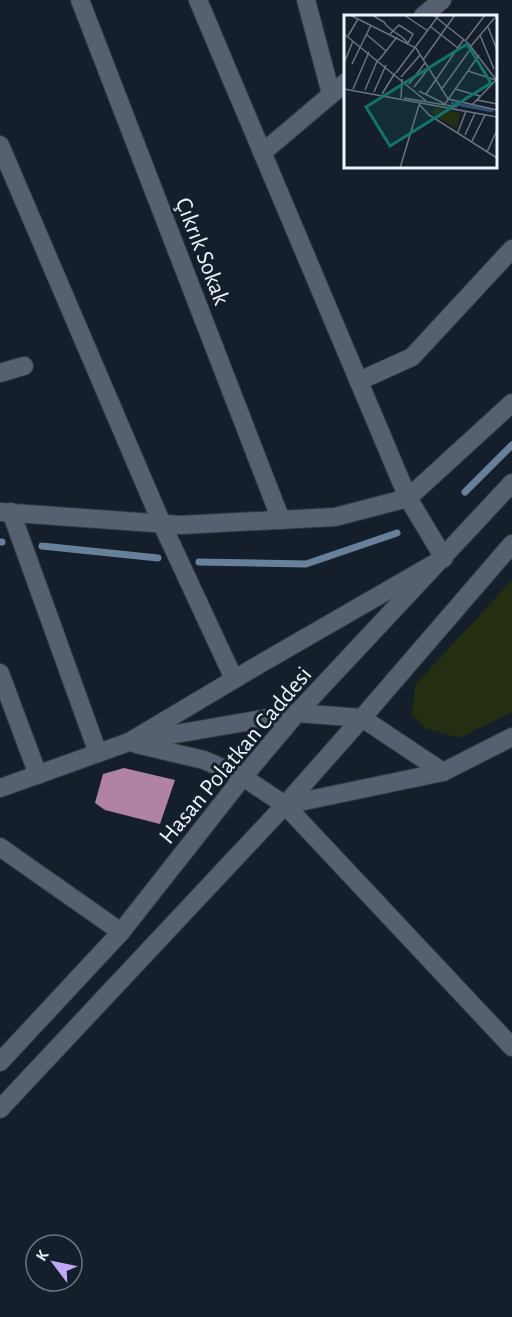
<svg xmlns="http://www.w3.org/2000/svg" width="512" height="1317" font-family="'Alegreya Sans',sans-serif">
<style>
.green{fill:#242e11}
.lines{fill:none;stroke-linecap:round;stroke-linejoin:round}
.stream{stroke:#67819c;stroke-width:7}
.building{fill:#b183a3}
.street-casing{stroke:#313843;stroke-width:20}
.secondary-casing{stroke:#313843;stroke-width:20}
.street{stroke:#556170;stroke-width:18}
.secondary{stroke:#556170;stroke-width:18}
.labels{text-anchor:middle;stroke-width:6;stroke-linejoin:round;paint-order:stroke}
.street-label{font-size:24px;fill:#edf4fd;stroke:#151f2c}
.inset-river{fill:none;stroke:#2d5073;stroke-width:3}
.inset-road{fill:none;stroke:#6b7480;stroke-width:1.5}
.view{fill:#0f766e;fill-opacity:0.15;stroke:#0f766e;stroke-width:3}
.inset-edge{fill:none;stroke:#edf4fd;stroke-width:3}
</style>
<rect width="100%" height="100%" fill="#151f2c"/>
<!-- green -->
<path class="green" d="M512 580V712L459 738 425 728 412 714 415 685Z"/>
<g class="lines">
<!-- stream -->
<g class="stream">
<path d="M465 492 512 445"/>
<path d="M0 542H2"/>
<path d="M42 546 158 558"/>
<path d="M199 562 306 564 397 533"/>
</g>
</g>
<!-- building -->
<path class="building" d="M124 768 175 780 160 824 105 810 95 803 103 774Z"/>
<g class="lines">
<!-- street casing -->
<g class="street-casing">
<g id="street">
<path d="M80 0 281 520"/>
<path d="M306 0 331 94"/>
<path d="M423 16 442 0"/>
<path d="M0 145 162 524 234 679"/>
<path d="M262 153 346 82"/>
<path d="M0 373 24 366"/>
<path d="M359 381 412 357 512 249"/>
<path d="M0 512 181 525 335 517 408 498 512 403"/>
<path d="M11 512 98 753"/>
<path d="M0 673 38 775"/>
<path d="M362 718 443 772"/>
<path d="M129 742 260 664 444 558 408 498 198 0"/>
<path d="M136 744 204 760 243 777"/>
<path d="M0 788 129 742 297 713"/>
<path d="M285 805 443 772 512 737"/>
<path d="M0 847 121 932"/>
</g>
</g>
<!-- secondary casing -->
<g class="secondary-casing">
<g id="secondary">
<path d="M297 713 362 718"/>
<path d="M243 777 285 805 512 1047"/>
<path d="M0 1062 121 932 243 777 297 713 512 483"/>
<path d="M0 1109 285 805 362 718 512 544"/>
</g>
</g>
<!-- street -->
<use href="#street" class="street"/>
<!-- secondary -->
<use href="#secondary" class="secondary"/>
</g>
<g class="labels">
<!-- street labels -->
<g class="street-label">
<text transform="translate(203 251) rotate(69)" y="8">Çıkrık Sokak</text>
<text transform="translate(235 755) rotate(-50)" y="8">Hasan Polatkan Caddesi</text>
</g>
</g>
<!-- overview -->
<g transform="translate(344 15)">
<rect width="153" height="153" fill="#151f2c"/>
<path d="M90 93 116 98 113 114 88 99Z" fill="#242e11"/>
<path class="inset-river" d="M107 88 149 96"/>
<path class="inset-road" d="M6 0 72 33 104 84 153 95M28 0 40 7 42 10 49 16 58 22 64 28 69 19 55 10 46 19M60 0 84 16M89 0 124 28 153 66M87 12 114 33M144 12 153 35M0 19 82 86M22 19 42 36M136 20 150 54M4 21 14 4M122 25 141 0M127 31 153 0M35 45 53 22M79 45 111 0M0 48 9 26M8 49 27 10M124 56 152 65 128 90M52 58 95 0M57 62 76 40M65 69 81 48M70 72 84 54M0 74 153 102M9 74 25 37M111 74 136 81M21 75 34 44M97 75 128 32M75 76 101 89 135 40M30 77 42 50M38 79 51 58M82 79 120 24M57 83 58 64M60 83 113 92M133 85 153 89M75 89 85 100 153 143M114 117 122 96M121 120 131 98M128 126 141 100M143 137 153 115M56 153 75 90"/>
<path class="view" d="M123 29 147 68 46 131 22 92Z"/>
<rect width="153" height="153" class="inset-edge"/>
</g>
<!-- north arrow -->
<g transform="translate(54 1263) rotate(302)"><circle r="28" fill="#151f2c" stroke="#6b7480" stroke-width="1.5"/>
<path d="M0-4.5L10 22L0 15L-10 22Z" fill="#bfa9f4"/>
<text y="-9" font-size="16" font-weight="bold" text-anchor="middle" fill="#edf4fd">K</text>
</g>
</svg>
